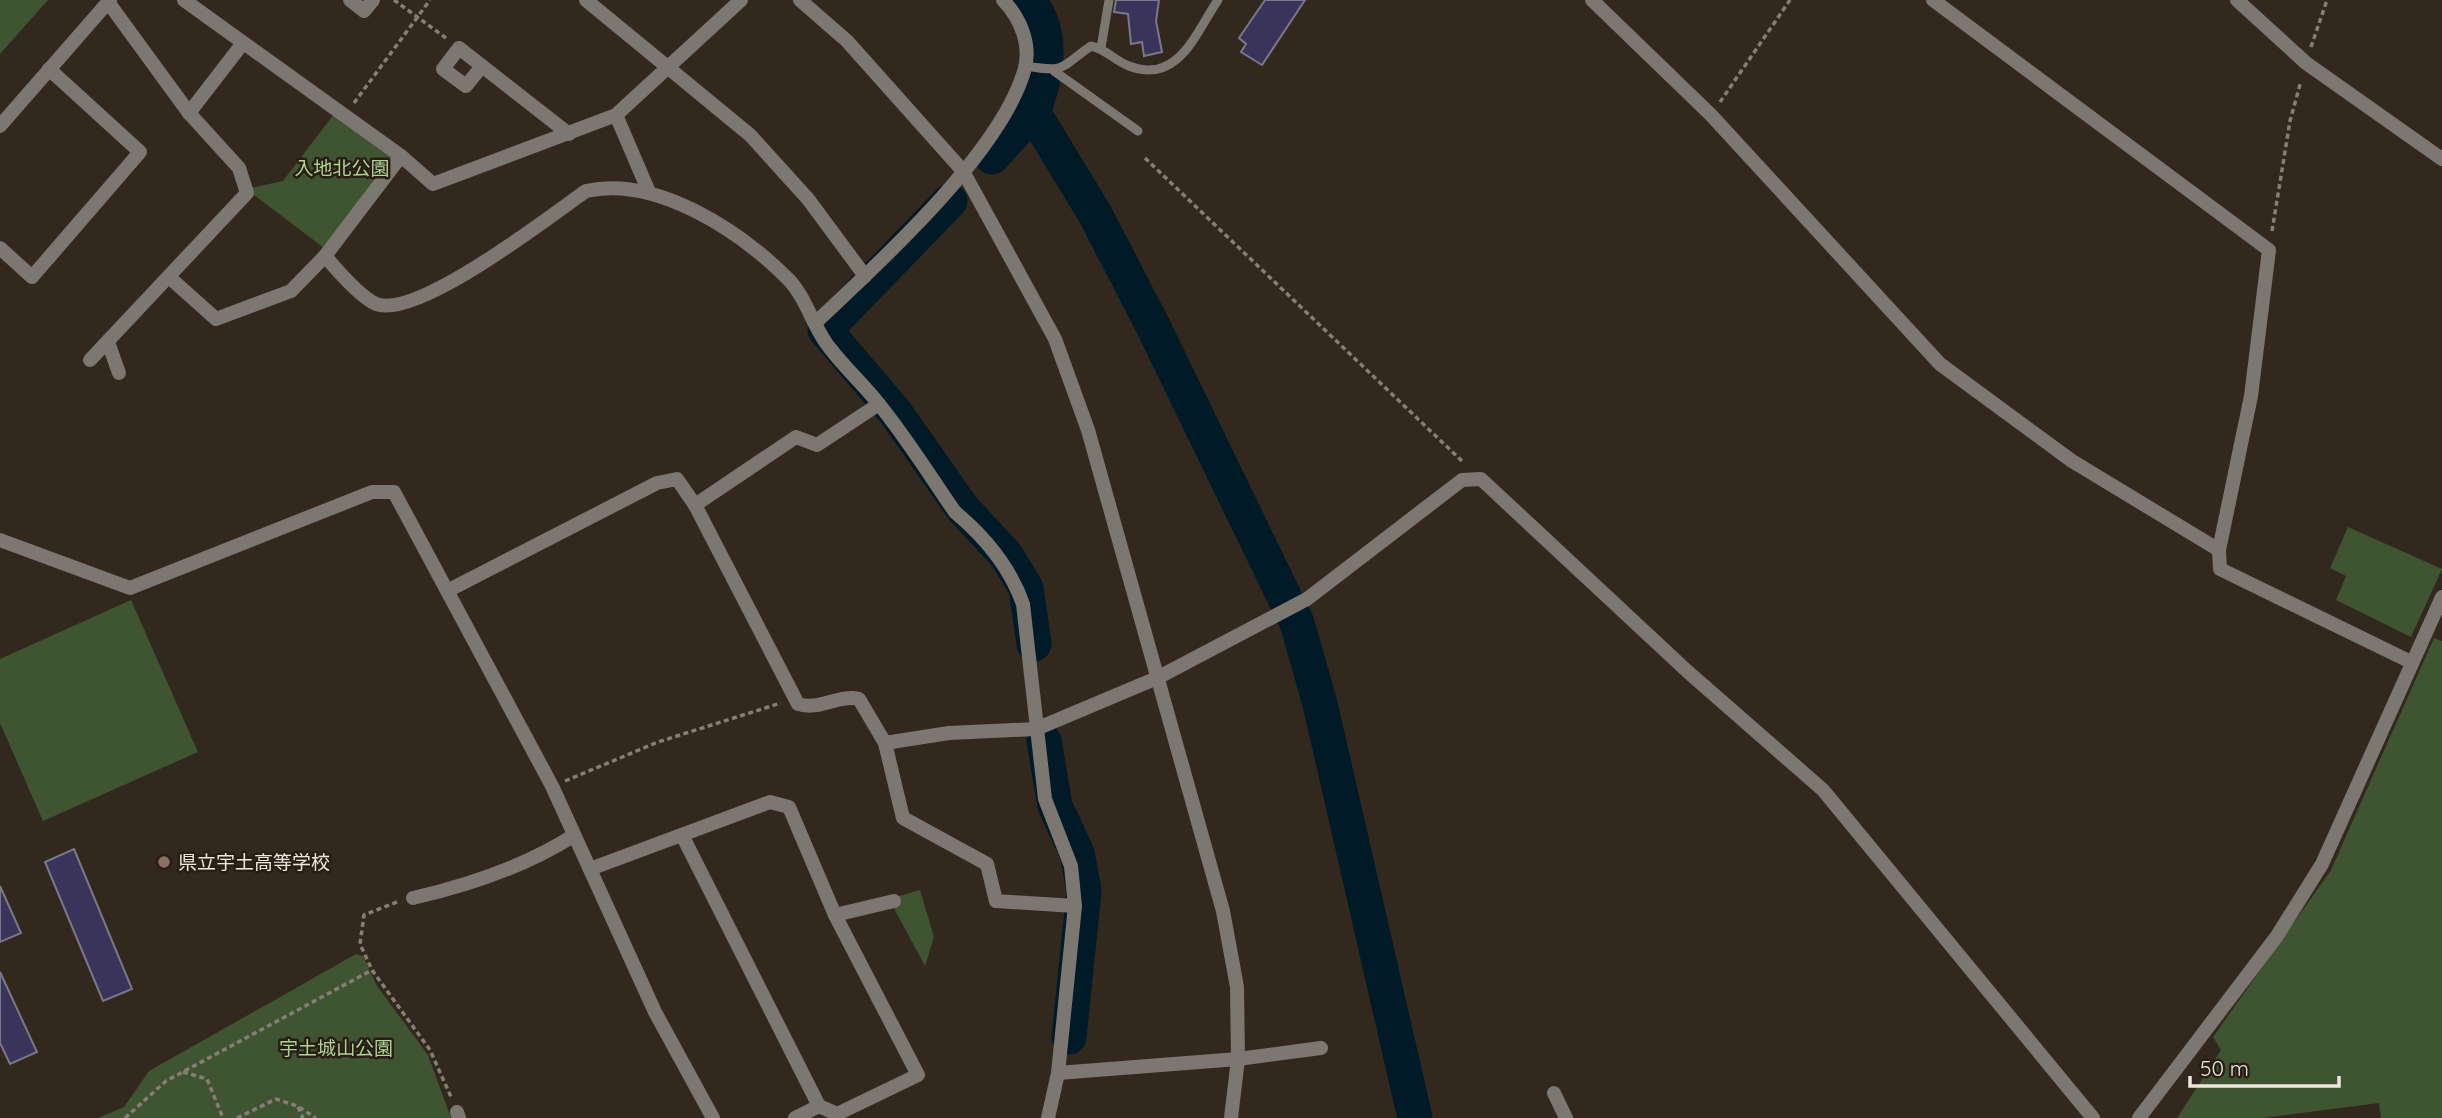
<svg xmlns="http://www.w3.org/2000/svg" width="2442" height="1118" font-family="Quicksand,'Noto Sans JP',sans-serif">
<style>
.green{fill:#3f5431}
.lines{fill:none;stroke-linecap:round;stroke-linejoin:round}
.river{stroke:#001b27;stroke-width:35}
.building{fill:#3a345b;stroke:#797888;stroke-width:2}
.path{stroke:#887e76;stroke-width:3.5;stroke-dasharray:5 3.5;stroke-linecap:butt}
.service{stroke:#7d7772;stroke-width:9}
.minor{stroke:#7d7772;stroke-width:14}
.tertiary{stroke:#7d7772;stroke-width:14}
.education-dot{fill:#8d6e63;stroke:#291e14;stroke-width:2.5}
.labels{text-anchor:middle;stroke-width:5;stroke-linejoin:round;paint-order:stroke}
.park-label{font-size:19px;fill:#add493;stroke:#291e14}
.poi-label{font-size:19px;fill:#eee6df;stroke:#291e14;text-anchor:start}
</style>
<rect width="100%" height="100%" fill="#33281e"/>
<!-- green -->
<g class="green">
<path d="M0 0H48L0 54Z"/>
<path d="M337 110 401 156 328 251 246 189 283 181Z"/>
<path d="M2348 527 2442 569 2411 637 2336 600 2346 576 2330 568Z"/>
<path d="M131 600 198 752 43 821 0 723V659Z"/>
<path d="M2434 638 2442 641V1118H2381L2379 1103 2263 1118H2177L2221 1050 2213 1037 2331 870Z"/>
<path d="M920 890 934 937 925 966 889 899Z"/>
<path d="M356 954 363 956 377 986 428 1055 451 1118H98L124 1107 149 1071Z"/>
</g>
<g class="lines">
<!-- river -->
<g class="river">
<path d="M1028 0C1055 32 1047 76 1033 112L1095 214 1153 326 1297 623 1320 704 1415 1118"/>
<path d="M992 157 1033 112"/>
<path d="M950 201 825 330 895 412 963 509 1006 555 1026 588 1034 644"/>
<path d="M1044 741 1055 806 1077 853 1084 891 1069 1037"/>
</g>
</g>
<!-- building -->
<g class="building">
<path d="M1116 0H1159L1156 21 1162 52 1144 56 1142 42 1131 44 1128 14 1114 12Z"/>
<path d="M1265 0H1305L1262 65 1241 52 1246 44 1239 38Z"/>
<path d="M74 849 132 989 103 1001 45 862Z"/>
<path d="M0 886 21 933 0 942Z"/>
<path d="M0 972 37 1052 10 1064 0 1043Z"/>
</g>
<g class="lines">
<!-- path -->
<g class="path">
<path d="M394 0 446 38"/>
<path d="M2311 47 2327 0"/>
<path d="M1720 102 1790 0"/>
<path d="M354 103 430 0"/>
<path d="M1145 158 1464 463"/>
<path d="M2272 231 2290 121 2301 81"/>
<path d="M565 781 658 742 781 703"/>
<path d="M397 902 364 915 360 944 372 970 430 1050 451 1097"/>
<path d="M183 1072 207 1079 223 1118"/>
<path d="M298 1107 303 1118"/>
<path d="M125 1118 166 1081 372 970"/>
<path d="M237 1118 276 1099 297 1106 316 1118"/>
</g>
<!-- service -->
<g class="service">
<path d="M1101 48 1109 0"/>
<path d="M1026 66C1067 73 1059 68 1091 46 1106 49 1115 61 1129 66 1178 85 1195 34 1218 0"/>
<path d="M1054 71 1138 131"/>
</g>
<!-- minor -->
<g class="minor">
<path d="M184 0 401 156 433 184 616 115 741 0"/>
<path d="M350 0 364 11 373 0"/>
<path d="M586 0 750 135 808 199 865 276"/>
<path d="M1592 0 1711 115 1940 364 2072 461 2219 550"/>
<path d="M1933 0 2269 250 2251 396 2219 550 2220 569 2411 662"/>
<path d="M2237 0 2306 63 2442 159"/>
<path d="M482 66 466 86 443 69 459 48 569 134"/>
<path d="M189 113 243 43"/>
<path d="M616 115 649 192"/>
<path d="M0 126 110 0"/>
<path d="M0 248 32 277 140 152 49 69"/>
<path d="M325 256C336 269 360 297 376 304 417 320 550 216 586 191 656 175 740 231 788 279 806 297 813 327 829 347 844 367 863 384 878 403 906 437 930 476 955 512 985 537 1010 567 1023 604L1045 799 1071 866 1075 906 1058 1073 1048 1118"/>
<path d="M169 277 216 319 291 291 325 256 401 156"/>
<path d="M815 323C878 264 1003 151 1025 68 1031 43 1020 18 1003 0"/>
<path d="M108 342 119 373"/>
<path d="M90 360 247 193 239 168 189 113 108 2"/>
<path d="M695 505 796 437 817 445 879 404"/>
<path d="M0 540 130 588 372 492H394L552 786 655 1012 713 1118"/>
<path d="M449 590 657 483 677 479 695 505 798 704C818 711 839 694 859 699L885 743 949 733 1036 729 1157 678 1307 599 1462 480 1481 479 1687 671 1823 790 2093 1118"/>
<path d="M885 743 903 818 987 864 996 901 1075 906"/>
<path d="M682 835 819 1106"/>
<path d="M590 869 770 802 789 807 835 915 918 1075 837 1114 819 1106 795 1118"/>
<path d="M413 898C470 885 524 867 573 836"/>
<path d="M835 915 894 901"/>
<path d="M1058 1073 1238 1059 1321 1048"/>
<path d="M1554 1093 1566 1118"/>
<path d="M457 1112 459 1118"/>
<path d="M2139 1118 2277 936 2322 864 2442 597"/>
</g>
<!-- tertiary -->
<path class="tertiary" d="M800 0 847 41 963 171 1055 339 1088 430 1223 911 1237 987 1238 1059 1231 1118"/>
</g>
<!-- markers -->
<circle class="education-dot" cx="164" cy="862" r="7"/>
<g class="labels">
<!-- park labels -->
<g class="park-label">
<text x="342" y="175">入地北公園</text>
<text x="336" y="1055">宇土城山公園</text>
</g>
<!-- poi labels -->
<g class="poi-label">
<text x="178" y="869">県立宇土高等学校</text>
</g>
</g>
<!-- scale -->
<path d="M2190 1076v10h149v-10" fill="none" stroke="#eee6df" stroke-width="3.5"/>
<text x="2200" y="1076" font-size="21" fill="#eee6df" stroke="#291e14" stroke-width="5" paint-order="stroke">50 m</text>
</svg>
